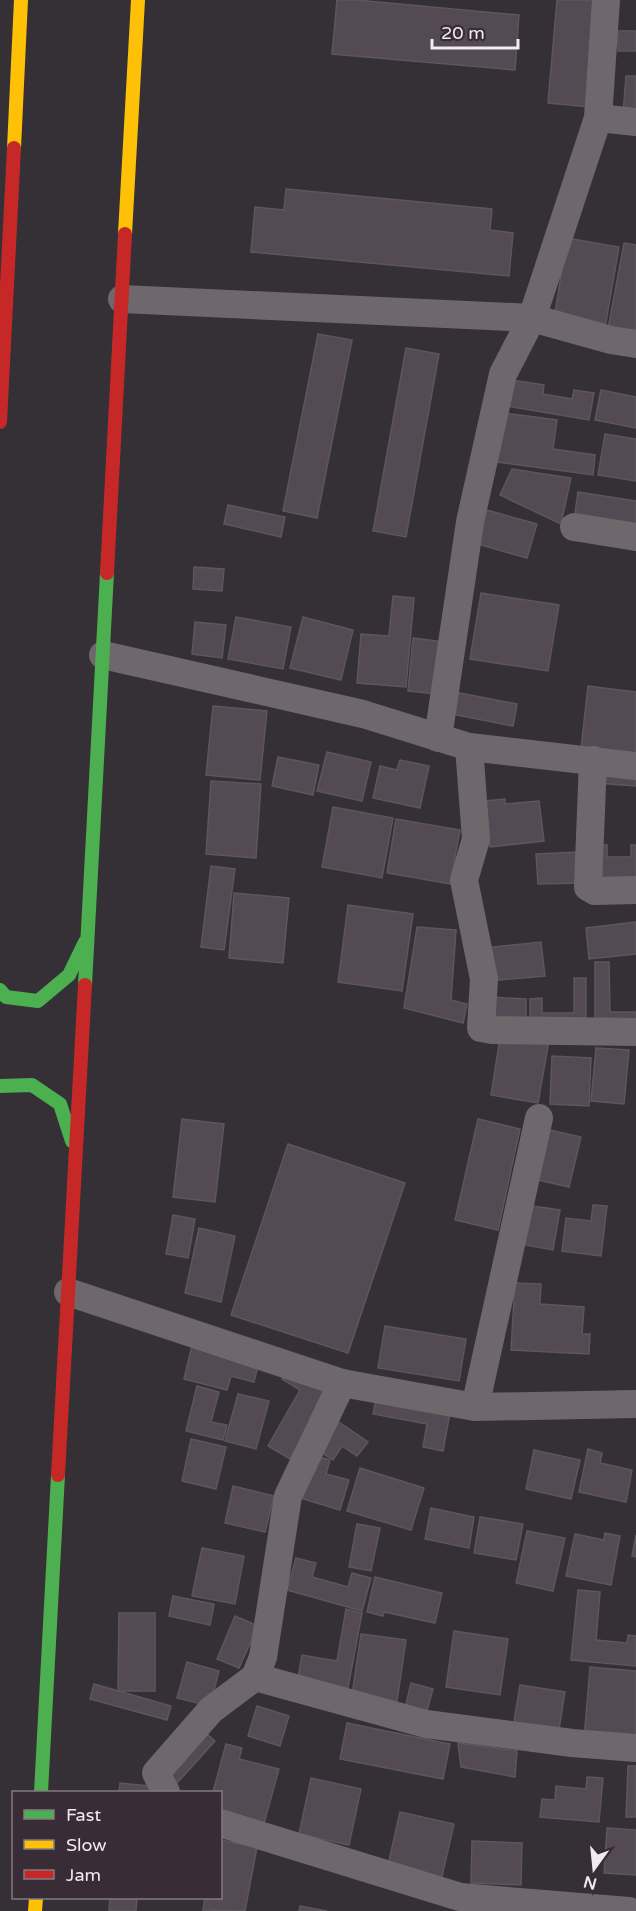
<svg xmlns="http://www.w3.org/2000/svg" width="636" height="1911" font-family="'Varela Round',sans-serif">
<style>
.building{fill:#544a53;stroke:#5b575b;stroke-width:1.5}
.lines{fill:none;stroke-linecap:round;stroke-linejoin:round}
.street{stroke:#6e686d;stroke-width:28}
.fast{stroke:#4caf50;stroke-width:14}
.slow{stroke:#ffc107;stroke-width:14}
.jam{stroke:#c62828;stroke-width:14}
</style>
<rect width="100%" height="100%" fill="#353035"/>
<!-- building -->
<g class="building">
<path d="M337 0H356L519 15 515 70 332 54Z"/>
<path d="M557 0H601L590 107 548 103Z"/>
<rect x="618" y="31" width="18" height="20"/>
<path d="M626 76H636V115L623 114Z"/>
<path d="M286 189 492 209 490 230 513 233 509 276 251 252 255 207 284 210Z"/>
<path d="M567 238 619 247 605 328 554 319Z"/>
<path d="M624 243 636 245V334L608 329Z"/>
<path d="M318 334 352 340 317 518 283 511Z"/>
<path d="M406 348 439 354 406 537 373 531Z"/>
<path d="M511 380 544 385 543 394 572 399 574 390 594 393 589 420 507 406Z"/>
<path d="M601 390 636 397V428L595 420Z"/>
<path d="M504 413 557 420 553 449 595 455 593 475 497 462Z"/>
<path d="M605 434 636 439V481L598 475Z"/>
<path d="M512 469 571 478 561 524 500 495Z"/>
<path d="M578 492 636 501V530L574 520Z"/>
<path d="M228 505 285 517 281 537 224 524Z"/>
<path d="M483 509 537 524 527 558 474 543Z"/>
<path d="M194 567 224 569 222 591 193 589Z"/>
<path d="M481 593 559 605 548 671 470 659Z"/>
<path d="M393 596 414 598 406 687 357 683 361 634 389 636Z"/>
<path d="M236 617 291 627 283 669 228 659Z"/>
<path d="M303 617 353 630 341 680 290 668Z"/>
<path d="M195 622 226 625 222 658 192 654Z"/>
<path d="M413 638 443 642 437 694 408 691Z"/>
<path d="M588 686 636 692V756L581 749Z"/>
<path d="M455 692 517 704 513 726 451 714Z"/>
<path d="M213 706 267 711 260 780 206 775Z"/>
<path d="M327 752 371 762 362 801 317 791Z"/>
<path d="M278 757 319 765 313 795 272 786Z"/>
<path d="M400 760 429 766 420 808 373 798 380 766 397 770Z"/>
<path d="M597 766 636 770V786L596 783Z"/>
<path d="M211 781 261 784 256 858 206 854Z"/>
<path d="M505 799V804L539 801 544 841 490 847 485 801Z"/>
<path d="M333 807 393 818 382 878 322 867Z"/>
<path d="M396 819 460 830 450 884 387 873Z"/>
<path d="M592 845H607V857H631V845H636V887H591Z"/>
<path d="M577 852 579 883 538 884 536 854Z"/>
<path d="M211 866 235 869 224 950 201 947Z"/>
<path d="M234 893 289 898 283 963 229 958Z"/>
<path d="M348 905 413 914 402 991 338 982Z"/>
<path d="M636 922V954L589 959 586 928Z"/>
<path d="M417 927 456 930 451 1000 467 1004 463 1023 404 1008Z"/>
<path d="M541 942 545 976 488 981 484 948Z"/>
<path d="M595 962H609L610 1012H636V1028H595Z"/>
<path d="M574 978H586V1028L530 1027V999L542 998V1013H574Z"/>
<path d="M489 997 526 999V1026L488 1024Z"/>
<path d="M501 1032 549 1040 538 1103 491 1095Z"/>
<path d="M596 1048 629 1050 624 1104 591 1101Z"/>
<path d="M552 1056 591 1058 589 1106 550 1104Z"/>
<path d="M182 1119 224 1124 215 1202 173 1197Z"/>
<path d="M478 1119 520 1129 498 1230 455 1220Z"/>
<path d="M541 1128 581 1137 569 1187 529 1178Z"/>
<path d="M288 1144 405 1183 348 1353 231 1315Z"/>
<path d="M526 1205 560 1210 553 1250 520 1244Z"/>
<path d="M593 1205 607 1206 601 1256 562 1251 566 1218 591 1221Z"/>
<path d="M173 1215 195 1219 188 1258 166 1254Z"/>
<path d="M199 1228 235 1236 221 1302 185 1293Z"/>
<path d="M515 1283 541 1284 540 1304 584 1307 582 1334H590L589 1354 511 1350Z"/>
<path d="M385 1326 466 1339 459 1381 378 1368Z"/>
<path d="M193 1341 260 1358 254 1382 231 1376 227 1390 184 1379Z"/>
<path d="M289 1368 329 1392 290 1459 268 1446 300 1390 282 1379Z"/>
<path d="M197 1386 219 1392 211 1422 227 1425 223 1440 186 1431Z"/>
<path d="M238 1394 269 1401 256 1449 225 1441Z"/>
<path d="M376 1399 450 1413 443 1451 423 1447 427 1424 373 1414Z"/>
<path d="M336 1420 368 1442 357 1456 342 1446 333 1460 316 1449Z"/>
<path d="M191 1439 226 1447 216 1489 182 1481Z"/>
<path d="M588 1449 602 1453 600 1463 632 1470 626 1502 579 1492Z"/>
<path d="M534 1450 580 1460 571 1499 526 1489Z"/>
<path d="M309 1454 330 1460 326 1474 349 1480 340 1510 297 1497Z"/>
<path d="M360 1468 424 1488 411 1530 347 1511Z"/>
<path d="M233 1486 274 1496 265 1532 225 1523Z"/>
<path d="M431 1508 474 1517 469 1548 425 1539Z"/>
<path d="M480 1517 523 1524 516 1560 474 1553Z"/>
<path d="M357 1524 380 1528 371 1571 349 1567Z"/>
<path d="M527 1531 565 1538 553 1591 516 1583Z"/>
<path d="M605 1533 620 1536 611 1585 566 1576 575 1534 604 1540Z"/>
<path d="M636 1535V1557L632 1556Z"/>
<path d="M202 1548 244 1556 235 1604 192 1596Z"/>
<path d="M296 1558 316 1563 312 1577 348 1587 352 1573 371 1578 362 1611 287 1590Z"/>
<path d="M375 1577 442 1593 435 1623 384 1612 383 1616 367 1612Z"/>
<path d="M578 1590 600 1592 596 1640 627 1643 628 1635 636 1636V1666L571 1660Z"/>
<path d="M173 1596 214 1604 210 1625 169 1616Z"/>
<path d="M346 1609 362 1613 347 1693 297 1683 302 1655 337 1661Z"/>
<path d="M119 1613H155V1691H118Z"/>
<path d="M235 1616 258 1626 239 1668 217 1659Z"/>
<path d="M454 1631 508 1639 500 1695 446 1687Z"/>
<path d="M361 1634 406 1640 396 1708 351 1701Z"/>
<path d="M187 1662 219 1671 210 1706 177 1698Z"/>
<path d="M590 1667 636 1671V1745L584 1740Z"/>
<path d="M411 1683 433 1689 425 1718 404 1713Z"/>
<path d="M94 1684 171 1706 167 1720 90 1699Z"/>
<path d="M520 1685 565 1692 558 1736 513 1728Z"/>
<path d="M257 1706 289 1716 280 1746 248 1736Z"/>
<path d="M347 1723 450 1744 443 1779 340 1759Z"/>
<path d="M200 1728 215 1741 177 1783 163 1770Z"/>
<path d="M458 1743 517 1751 515 1777 461 1767Z"/>
<path d="M226 1744 242 1748 239 1759 279 1769 263 1827 220 1815V1792H213Z"/>
<path d="M628 1766H636V1817H626Z"/>
<path d="M587 1777 603 1778 599 1822 540 1817 542 1799 555 1800 556 1786 586 1789Z"/>
<path d="M311 1778 361 1789 349 1845 299 1834Z"/>
<path d="M120 1783 159 1787V1792H119Z"/>
<path d="M400 1812 454 1824 440 1885 386 1874Z"/>
<path d="M607 1828 636 1830V1875L604 1873Z"/>
<path d="M220 1840 257 1847 245 1911 203 1910 205 1898H220Z"/>
<path d="M472 1841 522 1843 521 1885 471 1883Z"/>
<path d="M110 1898H137L136 1911H109Z"/>
<path d="M300 1906 327 1911H299Z"/>
</g>
<g class="lines">
<!-- street -->
<g class="street">
<path d="M598 118 636 122"/>
<path d="M122 299 532 318 611 340 636 344"/>
<path d="M574 527 636 537"/>
<path d="M103 655 363 714 469 747 636 766"/>
<path d="M438 738 470 522 503 374 532 318 598 118 606 0"/>
<path d="M469 747 476 839 464 880 484 979 481 1028 492 1030 636 1032"/>
<path d="M593 760 588 887 595 891 636 890"/>
<path d="M68 1292 342 1383 475 1407 636 1404"/>
<path d="M475 1407 539 1118"/>
<path d="M255 1677 426 1724 572 1743 636 1748"/>
<path d="M166 1792 156 1773 211 1710 255 1677 263 1657 288 1496 342 1383"/>
<path d="M220 1823 460 1897 629 1911"/>
</g>
<!-- fast -->
<g class="fast">
<path d="M85 985 107 573"/>
<path d="M0 990 6 997 38 1001 69 975 85 942"/>
<path d="M0 1086 32 1085 60 1104 72 1141"/>
<path d="M41 1792 58 1475"/>
</g>
<!-- slow -->
<g class="slow">
<path d="M14 148 21 0"/>
<path d="M125 234 138 0"/>
<path d="M35 1911 36 1898"/>
</g>
<!-- jam -->
<g class="jam">
<path d="M0 422 14 148"/>
<path d="M107 573 125 234"/>
<path d="M58 1475 85 985"/>
</g>
</g>
<!-- legend -->
<rect x="12" y="1791" width="210" height="108" fill="#382d36" stroke="#827980" stroke-width="1.5"/>
<rect x="24" y="1810" width="30" height="9" fill="#4caf50" stroke="#827980" stroke-width="1.5"/>
<text x="66" y="1821" font-size="18" fill="#f1eaf0">Fast</text>
<rect x="24" y="1840" width="30" height="9" fill="#ffc107" stroke="#827980" stroke-width="1.5"/>
<text x="66" y="1851" font-size="18" fill="#f1eaf0">Slow</text>
<rect x="24" y="1870" width="30" height="9" fill="#c62828" stroke="#827980" stroke-width="1.5"/>
<text x="66" y="1881" font-size="18" fill="#f1eaf0">Jam</text>
<!-- north arrow -->
<g transform="translate(594 1869) rotate(195)" stroke="#382d36" stroke-width="4.5" paint-order="stroke">
<path d="M0-4.5L10 22L0 15L-10 22Z" fill="#f1eaf0"/>
<text y="-9" font-size="16" font-weight="bold" text-anchor="middle" fill="#f1eaf0">N</text>
</g>
<!-- scale -->
<path d="M432 39v9h86v-9" fill="none" stroke="#f1eaf0" stroke-width="3"/>
<text x="441" y="39" font-size="18" fill="#f1eaf0" stroke="#382d36" stroke-width="4.5" paint-order="stroke">20 m</text>
</svg>
